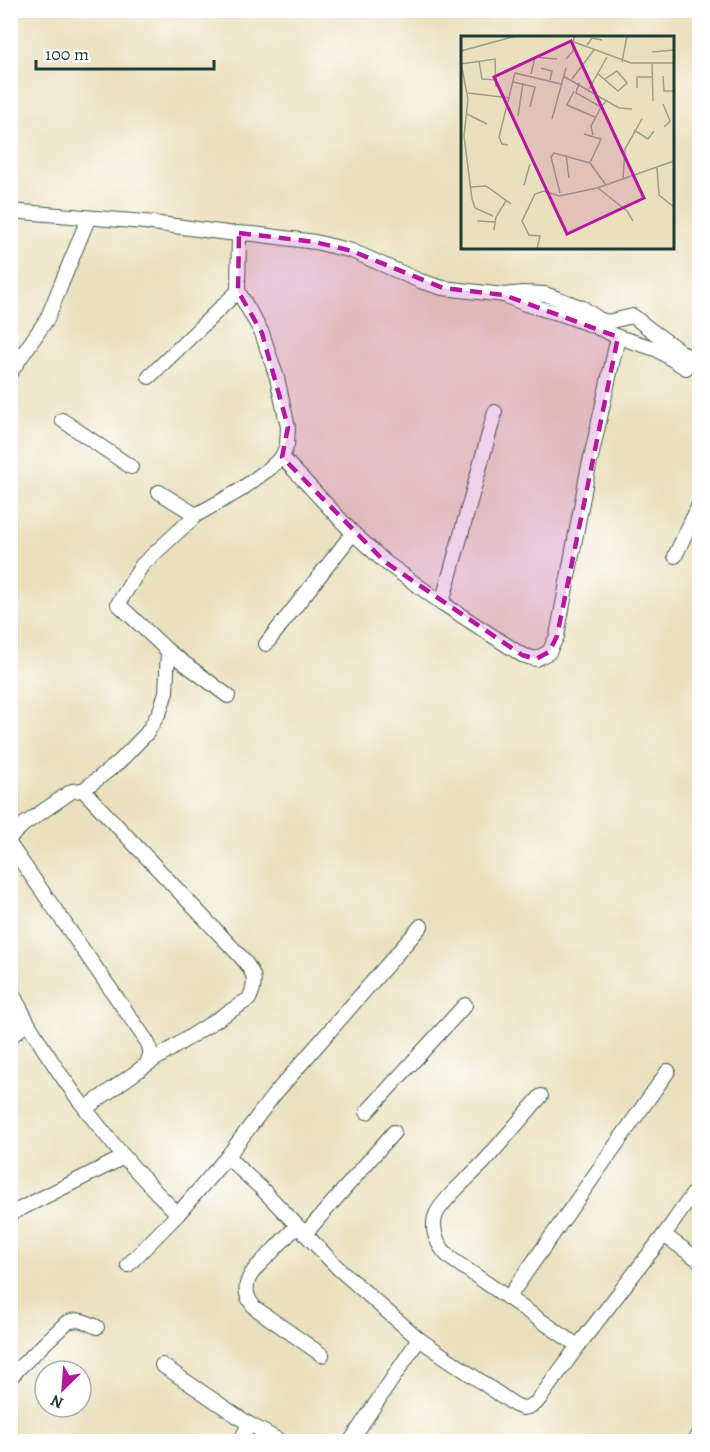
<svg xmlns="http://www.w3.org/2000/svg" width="710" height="1452" font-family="Alegreya,serif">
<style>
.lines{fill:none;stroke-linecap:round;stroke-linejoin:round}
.street-casing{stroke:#3d5549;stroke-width:16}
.street{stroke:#fff;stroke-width:14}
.marked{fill:#b5179e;fill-opacity:0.2;stroke:#b5179e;stroke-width:4.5;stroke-dasharray:12 8;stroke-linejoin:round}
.inset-road{fill:none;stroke:#999f86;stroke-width:1.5}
.view{fill:#b5179e;fill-opacity:0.15;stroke:#b5179e;stroke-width:3}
.inset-edge{fill:none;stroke:#1f3d34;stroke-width:3}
</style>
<rect width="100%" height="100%" fill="#fff"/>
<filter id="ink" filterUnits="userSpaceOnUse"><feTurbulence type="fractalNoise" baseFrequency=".0167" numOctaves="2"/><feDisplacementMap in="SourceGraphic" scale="12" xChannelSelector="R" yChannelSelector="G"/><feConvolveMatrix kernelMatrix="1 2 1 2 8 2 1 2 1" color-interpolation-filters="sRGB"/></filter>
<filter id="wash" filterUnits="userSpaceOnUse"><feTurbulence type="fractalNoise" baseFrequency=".008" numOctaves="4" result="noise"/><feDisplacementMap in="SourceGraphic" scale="24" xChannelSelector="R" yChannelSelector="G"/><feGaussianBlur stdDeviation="1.35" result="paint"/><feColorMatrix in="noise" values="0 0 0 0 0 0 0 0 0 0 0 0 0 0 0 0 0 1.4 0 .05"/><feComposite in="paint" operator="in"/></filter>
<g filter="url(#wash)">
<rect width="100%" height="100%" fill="#eae0bd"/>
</g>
<g filter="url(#ink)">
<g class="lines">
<!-- street casing -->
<g class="street-casing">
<g id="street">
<path d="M10 211 145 222 227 233 254 234 315 242 352 251 420 281 443 288 504 295 523 293 545 294 583 308 599 319 607 322 633 316 652 331 695 362 700 368"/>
<path d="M506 296 525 304 561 314 594 326 618 337 656 349 686 368"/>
<path d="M10 373 47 319 88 219"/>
<path d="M149 377 238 291"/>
<path d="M62 420 131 467"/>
<path d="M282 457 353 533 385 562 442 603 522 655 536 659 549 652 557 636 587 475 618 337"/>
<path d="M159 492 196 515"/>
<path d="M675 556 700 503"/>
<path d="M442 603 495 412"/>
<path d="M266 644 353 533"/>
<path d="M228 696 168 651 118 604 142 565 196 515 239 491 270 468 282 457 287 445 288 427 277 378 262 333 238 291 239 233"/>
<path d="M83 790 242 958C254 973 258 980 249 999L146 1065"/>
<path d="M10 837 23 825 72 791 83 790 100 777 119 762 147 733 160 711 166 692 168 651"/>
<path d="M10 845 146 1040C152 1049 151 1056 146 1065L86 1108"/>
<path d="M10 990C17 1001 22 1012 28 1023 67 1090 122 1160 178 1214"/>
<path d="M10 1037 28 1023"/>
<path d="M541 1096C522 1118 503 1140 484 1162 472 1175 440 1201 435 1217 431 1233 439 1247 450 1258L578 1346"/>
<path d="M367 1112 465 1005"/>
<path d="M227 1157 262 1189 338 1268 383 1308 419 1339 515 1405 523 1408 528 1407 536 1403 540 1398 578 1346 664 1235 700 1184"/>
<path d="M10 1214 124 1157"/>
<path d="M297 1226C288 1235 279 1244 271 1253 254 1269 235 1285 255 1308L322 1355"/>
<path d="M305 1234 394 1132"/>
<path d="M664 1235 700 1261"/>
<path d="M128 1265 178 1214 196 1193 227 1157 273 1096 421 926"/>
<path d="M508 1298 668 1071"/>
<path d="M162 1365 249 1424 282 1442"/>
<path d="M10 1378 20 1367 66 1323C78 1317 86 1322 97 1327"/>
<path d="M240 1442 249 1424"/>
<path d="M350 1442 419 1339"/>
<path d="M695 1442 700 1432"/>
</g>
</g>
<!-- street -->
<use href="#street" class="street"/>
</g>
</g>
<!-- marked area -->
<path class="marked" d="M239 233 315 242 352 251 443 288 504 295 618 337 557 636 549 652 536 659 522 655 385 562 282 457 288 427 262 333 238 291Z"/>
<!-- overview -->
<g transform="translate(461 36)">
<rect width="213" height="213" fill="#eae0bd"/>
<path class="inset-road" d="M113 6 170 27H213M126 9 131 2 141 4M0 15 55 0M191 16 213 14M105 23 112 15 113 0M18 25 21 43 35 44M161 26 166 0M0 27 7 63 3 100 11 163 14 172 32 180M0 28 34 23 35 51M191 28 192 65M80 32 91 35 89 44M136 37 157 55 166 47 156 35 144 43M70 38 74 21 96 23M102 40 158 72 171 73M202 40 203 55H213M111 43 133 14M52 46 74 51 69 71M118 47 115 57 140 71 146 64M176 52V41H192M128 53 146 21M113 55 106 69 134 81M7 57 49 62M202 68 209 85 203 91M6 78 26 88M57 80 62 47M91 83 105 32M173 94 187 103 193 95M123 98 140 103 129 127M132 99 130 90 140 71M47 109 41 108 38 101 54 37 100 48M105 119 108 142M196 132 198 159 213 171M162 143 164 113 181 83M63 149 69 128M10 151 25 150 50 168M137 152 166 175 172 185M99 157 90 121 93 117 129 127 145 149M16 185 34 186M33 194 35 181 45 165M76 213 79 200 68 199 61 185 74 158 83 155 98 160 136 152 213 125"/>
<path class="view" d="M110 5 183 162 106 198 33 41Z"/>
<rect width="213" height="213" class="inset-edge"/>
</g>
<!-- margin -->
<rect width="710" height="1452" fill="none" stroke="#fff" stroke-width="36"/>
<!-- north arrow -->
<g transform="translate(63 1389) rotate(205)"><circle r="28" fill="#ffffff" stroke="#a5b1ae" stroke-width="1.5"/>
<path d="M0-4.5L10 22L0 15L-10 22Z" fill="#b5179e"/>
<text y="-9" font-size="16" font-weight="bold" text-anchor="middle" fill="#1f3d34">N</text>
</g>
<!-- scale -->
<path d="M36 60v9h178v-9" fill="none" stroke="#1f3d34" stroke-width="3"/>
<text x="45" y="60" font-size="18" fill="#1f3d34" stroke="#ffffff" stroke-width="4.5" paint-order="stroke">100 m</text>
</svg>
